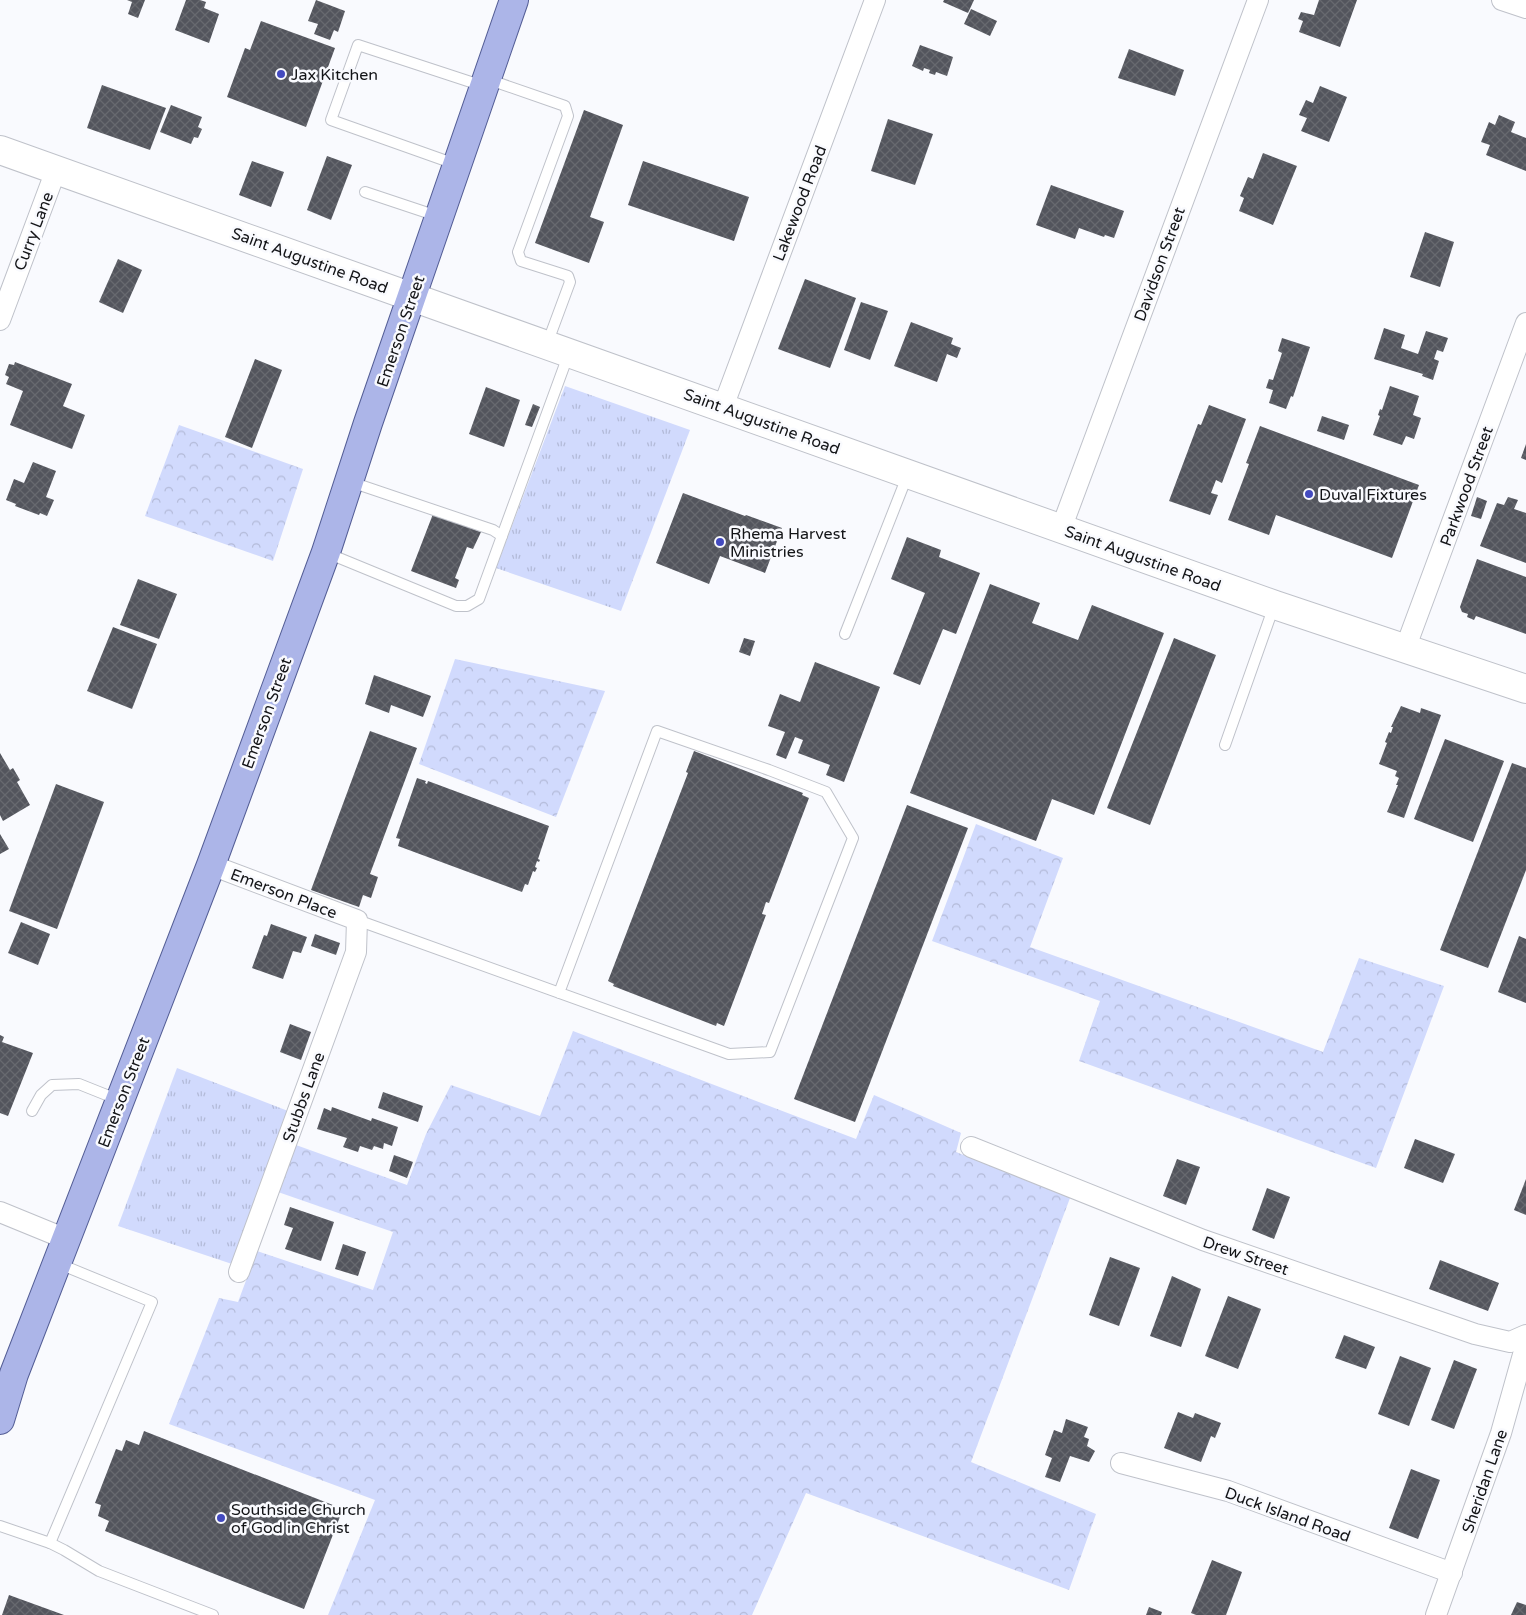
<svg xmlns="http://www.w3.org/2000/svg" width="1526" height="1615" font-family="'Varela Round',sans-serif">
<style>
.grass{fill:url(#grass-tufts)}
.forest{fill:url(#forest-crowns)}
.building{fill:url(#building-cross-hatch)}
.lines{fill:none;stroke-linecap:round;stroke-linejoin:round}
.service-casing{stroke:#bfc2ca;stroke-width:12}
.minor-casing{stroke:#bfc2ca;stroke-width:22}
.secondary-casing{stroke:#bfc2ca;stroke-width:30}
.primary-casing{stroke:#535d95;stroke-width:30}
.service{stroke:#fff;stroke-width:10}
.minor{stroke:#fff;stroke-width:20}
.secondary{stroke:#fff;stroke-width:28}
.primary{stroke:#acb5e8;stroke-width:28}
.poi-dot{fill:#434abf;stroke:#f9fafe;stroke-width:2}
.labels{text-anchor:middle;stroke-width:5;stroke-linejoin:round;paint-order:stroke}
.poi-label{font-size:16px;fill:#131417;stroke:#f9fafe;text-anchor:start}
.street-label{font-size:16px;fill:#131417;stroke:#f9fafe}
</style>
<defs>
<pattern id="grass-tufts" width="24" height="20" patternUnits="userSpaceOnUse" patternTransform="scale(1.25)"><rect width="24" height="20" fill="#d1dafd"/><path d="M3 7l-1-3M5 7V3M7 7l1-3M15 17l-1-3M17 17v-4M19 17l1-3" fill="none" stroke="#b3bad8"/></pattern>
<pattern id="forest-crowns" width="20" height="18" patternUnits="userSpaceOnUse" patternTransform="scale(1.25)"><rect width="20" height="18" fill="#d1dafd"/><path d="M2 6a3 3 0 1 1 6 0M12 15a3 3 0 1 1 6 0" fill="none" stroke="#b3bad8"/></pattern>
<pattern id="building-cross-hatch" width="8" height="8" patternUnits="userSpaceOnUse" patternTransform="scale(1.25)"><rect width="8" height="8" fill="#53555d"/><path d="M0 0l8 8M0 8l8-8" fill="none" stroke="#67696f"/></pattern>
</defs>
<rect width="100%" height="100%" fill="#f9fafe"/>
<!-- grass -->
<g class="grass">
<path d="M565 386 690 430 621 611 496 568Z"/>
<path d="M177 1068 288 1111 232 1264 118 1226Z"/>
</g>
<!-- forest -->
<g class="forest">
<path d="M179 425 303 469 273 561 145 516Z"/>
<path d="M455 659 605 691 556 817 419 764Z"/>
<path d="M976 824 1063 858 1030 947 1323 1052 1359 958 1444 986 1376 1168 1079 1061 1100 1001 932 941Z"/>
<path d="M573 1031 856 1139 874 1095 961 1133 956 1152 1070 1198 971 1462 1096 1514 1069 1590 806 1493 752 1615H328L375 1500 169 1424 219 1298 238 1302 257 1251 373 1290 393 1232 278 1192 296 1145 407 1185 426 1134 451 1085 540 1116Z"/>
</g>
<!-- building -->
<g class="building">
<path d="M127 0H145L138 18 128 14 132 2Z"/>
<path d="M186 0H200L206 2 204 8 219 14 209 43 175 30Z"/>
<path d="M316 0 345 11 338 32 334 30 330 40 314 34 318 24 308 21Z"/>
<path d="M944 0H974L968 13 943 2Z"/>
<path d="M1319 0H1357L1340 47 1299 32 1303 21 1298 19 1301 12 1314 15Z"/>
<path d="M971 9 997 21 990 36 964 24Z"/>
<path d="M261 21 335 48 306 127 227 97 245 48 250 50Z"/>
<path d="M920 45 953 57 947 76 936 72 935 75 929 73 930 70 924 68 923 71 912 66Z"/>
<path d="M1129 49 1184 70 1175 96 1118 78Z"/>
<path d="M102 85 166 108 150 150 87 128Z"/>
<path d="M1320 86 1347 97 1329 142 1301 131 1307 118 1299 115 1306 100 1313 103Z"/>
<path d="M171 105 202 117 198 127 202 129 198 138 194 137 191 144 160 132Z"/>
<path d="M584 110 623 125 590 217 604 222 589 263 535 243Z"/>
<path d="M1499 115 1515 122 1511 132 1526 138V171L1486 155 1490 145 1481 142 1489 122 1495 125Z"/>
<path d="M888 119 933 134 915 185 871 171Z"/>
<path d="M1263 153 1297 166 1273 225 1239 211 1244 198 1240 196 1248 177 1253 179Z"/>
<path d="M327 156 352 165 331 220 307 210Z"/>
<path d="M252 161 284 172 271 207 239 195Z"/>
<path d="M643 161 749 197 734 241 628 205Z"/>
<path d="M1051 185 1124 211 1114 238 1105 235 1104 237 1079 228 1075 239 1036 225Z"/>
<path d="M1425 232 1454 242 1440 287 1410 277Z"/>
<path d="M118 259 142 270 123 313 99 302Z"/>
<path d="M805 279 856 298 830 368 778 349Z"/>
<path d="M861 302 888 311 870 360 844 350Z"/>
<path d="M911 322 953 338 951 344 961 348 957 358 947 354 937 382 894 366Z"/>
<path d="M1384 328 1405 335 1401 348 1418 354 1426 331 1448 338 1443 352 1437 350 1434 359 1439 361 1433 380 1422 376 1423 374 1374 359Z"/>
<path d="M1282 338 1310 347 1293 397 1291 396 1286 409 1269 403 1273 390 1266 388 1269 379 1273 380 1282 353 1278 351Z"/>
<path d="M255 359 282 370 252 448 225 437Z"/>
<path d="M15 362 72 384 63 406 85 415 72 449 10 425 23 391 6 384 9 377 5 375 9 364 14 365Z"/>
<path d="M1390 386 1419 396 1413 415 1421 418 1414 439 1406 436 1402 445 1373 435 1380 416 1378 415 1380 409 1382 410Z"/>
<path d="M486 387 520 400 504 447 469 434Z"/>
<path d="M533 404 540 407 532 427 525 425Z"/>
<path d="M1209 405 1246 419 1222 483 1216 480 1211 493 1218 495 1210 515 1169 501 1198 424 1201 425Z"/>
<path d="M1322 416 1349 425 1344 440 1317 431Z"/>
<path d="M1260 426 1419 485 1392 558 1276 515 1269 535 1228 520 1249 464 1246 463Z"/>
<path d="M1526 444V460L1521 458Z"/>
<path d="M33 462 56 471 46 497 54 500 47 516 40 513 39 515 15 506 16 504 6 500 14 479 24 483Z"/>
<path d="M683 493 745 516 746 515 782 528 765 573 720 556 709 584 656 563Z"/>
<path d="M1477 497 1487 501 1481 519 1471 516Z"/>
<path d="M1508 497 1518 500 1514 509 1526 513V563L1480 546 1497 503 1504 505Z"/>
<path d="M433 514 481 532 473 549 467 547 455 578 459 580 456 588 411 571Z"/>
<path d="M907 537 941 550 939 557 980 573 956 634 943 629 920 685 893 674 925 593 891 579Z"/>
<path d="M1477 559 1526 577V634L1476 616 1474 620 1467 617 1468 614 1462 612 1460 607Z"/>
<path d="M138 579 177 594 159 639 120 625Z"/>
<path d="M990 584 1040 603 1032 623 1078 640 1092 605 1164 633 1094 815 1052 799 1036 841 910 793Z"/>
<path d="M113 627 157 644 132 709 87 691Z"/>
<path d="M744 638 755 641 750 656 739 652Z"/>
<path d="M1174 638 1216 655 1150 825 1107 808Z"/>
<path d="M815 662 880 687 844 782 826 775 830 765 798 753 803 740 795 737 786 759 776 755 785 732 768 726 780 694 800 702Z"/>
<path d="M374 675 431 696 423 717 391 705 389 713 365 704Z"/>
<path d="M1401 706 1420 713 1421 708 1441 715 1404 818 1387 812 1398 785H1396L1399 778 1395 776 1397 771 1379 764 1387 743 1385 742 1389 732 1391 733 1393 727H1391Z"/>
<path d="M370 731 417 748 370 874 378 877 371 898 363 895 359 907 311 890Z"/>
<path d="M1445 739 1504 761 1473 842 1414 819Z"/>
<path d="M694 751 803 793 802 795 809 798 769 903 766 902 762 914 766 915 724 1026 717 1023 716 1026 613 986 614 984 608 981 688 773 686 772Z"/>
<path d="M0 753 10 770 13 768 20 780 17 782 30 805 3 821 0 815Z"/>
<path d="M1512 763 1526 768V870L1488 968 1440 950Z"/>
<path d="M417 778 426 781 425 783 427 784 428 781 549 826 538 859 540 860 539 862 537 861 535 867 537 868 535 872 533 871 528 885 525 884 522 892 398 846 400 839 396 838Z"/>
<path d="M56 784 104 802 57 929 9 911Z"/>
<path d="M907 805 968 828 855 1122 794 1099Z"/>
<path d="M0 834 9 849 0 854Z"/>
<path d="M21 922 50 934 38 965 8 953Z"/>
<path d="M271 924 307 937 301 953 293 951 283 979 252 968 264 935 267 936Z"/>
<path d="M315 934 340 943 336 955 311 946Z"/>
<path d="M1519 936 1526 939V1003L1498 992Z"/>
<path d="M290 1024 311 1032 301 1060 280 1052Z"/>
<path d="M0 1035 4 1037 2 1042 33 1053 8 1116 0 1113Z"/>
<path d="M383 1092 423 1106 418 1122 378 1108Z"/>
<path d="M332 1107 371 1121 372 1118 398 1127 392 1146 384 1143 383 1149 374 1146 372 1150 360 1146 358 1152 343 1147 347 1138 317 1129 324 1108 331 1111Z"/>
<path d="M1415 1139 1455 1154 1443 1183 1404 1168Z"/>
<path d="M394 1155 413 1162 407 1178 389 1171Z"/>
<path d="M1177 1159 1200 1167 1186 1205 1163 1196Z"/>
<path d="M1526 1179V1215L1514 1210Z"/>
<path d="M1267 1188 1290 1197 1274 1239 1252 1230Z"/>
<path d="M290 1207 334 1222 321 1261 285 1249 293 1228 284 1225Z"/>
<path d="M343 1244 366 1252 358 1276 335 1269Z"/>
<path d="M1110 1257 1140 1268 1119 1326 1089 1315Z"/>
<path d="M1440 1260 1499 1283 1488 1311 1429 1289Z"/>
<path d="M1172 1276 1201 1289 1181 1347 1150 1336Z"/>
<path d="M1228 1296 1261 1309 1238 1369 1205 1356Z"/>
<path d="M1344 1335 1375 1347 1366 1369 1335 1358Z"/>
<path d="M1400 1356 1431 1368 1409 1426 1378 1414Z"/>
<path d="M1454 1360 1477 1369 1454 1429 1431 1420Z"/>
<path d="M1178 1412 1193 1418 1195 1413 1221 1423 1215 1438 1211 1436 1201 1462 1164 1448Z"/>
<path d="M1066 1419 1088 1427 1084 1437 1089 1439 1087 1446 1095 1451 1089 1462 1070 1456 1060 1482 1045 1477 1052 1458 1045 1455 1054 1430 1062 1433Z"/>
<path d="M144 1431 343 1509 304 1609 105 1531 109 1521 98 1516 101 1505 95 1503 116 1449 122 1451 126 1440 139 1445Z"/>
<path d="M1411 1469 1440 1480 1418 1539 1389 1528Z"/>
<path d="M1212 1560 1242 1572 1226 1615H1196L1191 1613Z"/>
<path d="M9 1595 64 1615H2Z"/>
<path d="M1517 1602 1526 1605V1615H1511Z"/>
<path d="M1149 1607 1162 1612 1161 1615H1146Z"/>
</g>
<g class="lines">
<!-- service casing -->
<g class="service-casing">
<g id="service">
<path d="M487 79 565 106 568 116 518 252 521 261 568 276 570 282 547 344"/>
<path d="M455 164 331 120 358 45 483 86"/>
<path d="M365 192 437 216"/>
<path d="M502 536 569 353"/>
<path d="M327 553 456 606H467L479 599 502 536 493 530 351 482"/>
<path d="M845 634 908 474"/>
<path d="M1225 745 1274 606"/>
<path d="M357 920 729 1054 770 1052 853 838 826 792 769 770 657 731 559 993"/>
<path d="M32 1111 41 1095 52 1085 79 1084 119 1100"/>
<path d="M0 1526 50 1543 64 1550 99 1571 213 1615"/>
<path d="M50 1543 152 1302 57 1263"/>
</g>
</g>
<!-- minor casing -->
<g class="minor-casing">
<g id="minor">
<path d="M1502 0 1526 8"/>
<path d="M0 320 56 170"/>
<path d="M723 407 875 0"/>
<path d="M1061 529 1258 0"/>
<path d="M1405 649 1526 323"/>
<path d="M211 865 357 920 356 952 239 1272"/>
<path d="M971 1147 1203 1240 1475 1334 1510 1342 1526 1335"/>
<path d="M0 1212 66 1239"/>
<path d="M1121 1463 1228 1491 1452 1573"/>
<path d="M1436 1615 1501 1433 1526 1344"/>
</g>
</g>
<!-- secondary casing -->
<g class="secondary-casing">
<path id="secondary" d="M0 150 1275 605 1526 689"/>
</g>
<!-- primary casing -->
<g class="primary-casing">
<path id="primary" d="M0 1420 14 1374 211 865 326 552 368 423 514 0"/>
</g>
<!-- service -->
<use href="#service" class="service"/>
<!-- minor -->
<use href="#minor" class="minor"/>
<!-- secondary -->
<use href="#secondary" class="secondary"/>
<!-- primary -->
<use href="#primary" class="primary"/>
</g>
<!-- markers -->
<g class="poi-dot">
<circle cx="281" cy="74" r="5"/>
<circle cx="1309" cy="494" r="5"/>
<circle cx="720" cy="542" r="5"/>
<circle cx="221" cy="1518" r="5"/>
</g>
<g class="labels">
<!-- poi labels -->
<g class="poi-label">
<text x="291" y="80">Jax Kitchen</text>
<text x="1319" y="500">Duval Fixtures</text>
<text x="730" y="539">Rhema Harvest<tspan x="730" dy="18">Ministries</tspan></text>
<text x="231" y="1515">Southside Church<tspan x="231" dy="18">of God in Christ</tspan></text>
</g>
<!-- street labels -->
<g class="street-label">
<text transform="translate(799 203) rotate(-69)" y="6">Lakewood Road</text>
<text transform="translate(33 231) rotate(-69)" y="6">Curry Lane</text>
<text transform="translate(310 260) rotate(20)" y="6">Saint Augustine Road</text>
<text transform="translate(1159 264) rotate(-70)" y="6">Davidson Street</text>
<text transform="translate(400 331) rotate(-71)" y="6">Emerson Street</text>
<text transform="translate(762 421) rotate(20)" y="6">Saint Augustine Road</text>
<text transform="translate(1466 486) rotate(-70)" y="6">Parkwood Street</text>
<text transform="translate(1143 558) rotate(20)" y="6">Saint Augustine Road</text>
<text transform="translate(266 713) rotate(-70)" y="6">Emerson Street</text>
<text transform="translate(284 893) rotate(21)" y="6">Emerson Place</text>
<text transform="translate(123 1092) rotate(-69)" y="6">Emerson Street</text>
<text transform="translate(303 1097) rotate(-70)" y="6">Stubbs Lane</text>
<text transform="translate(1246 1255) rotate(19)" y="6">Drew Street</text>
<text transform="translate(1484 1481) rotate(-71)" y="6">Sheridan Lane</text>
<text transform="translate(1288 1514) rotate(20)" y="6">Duck Island Road</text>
</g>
</g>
</svg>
